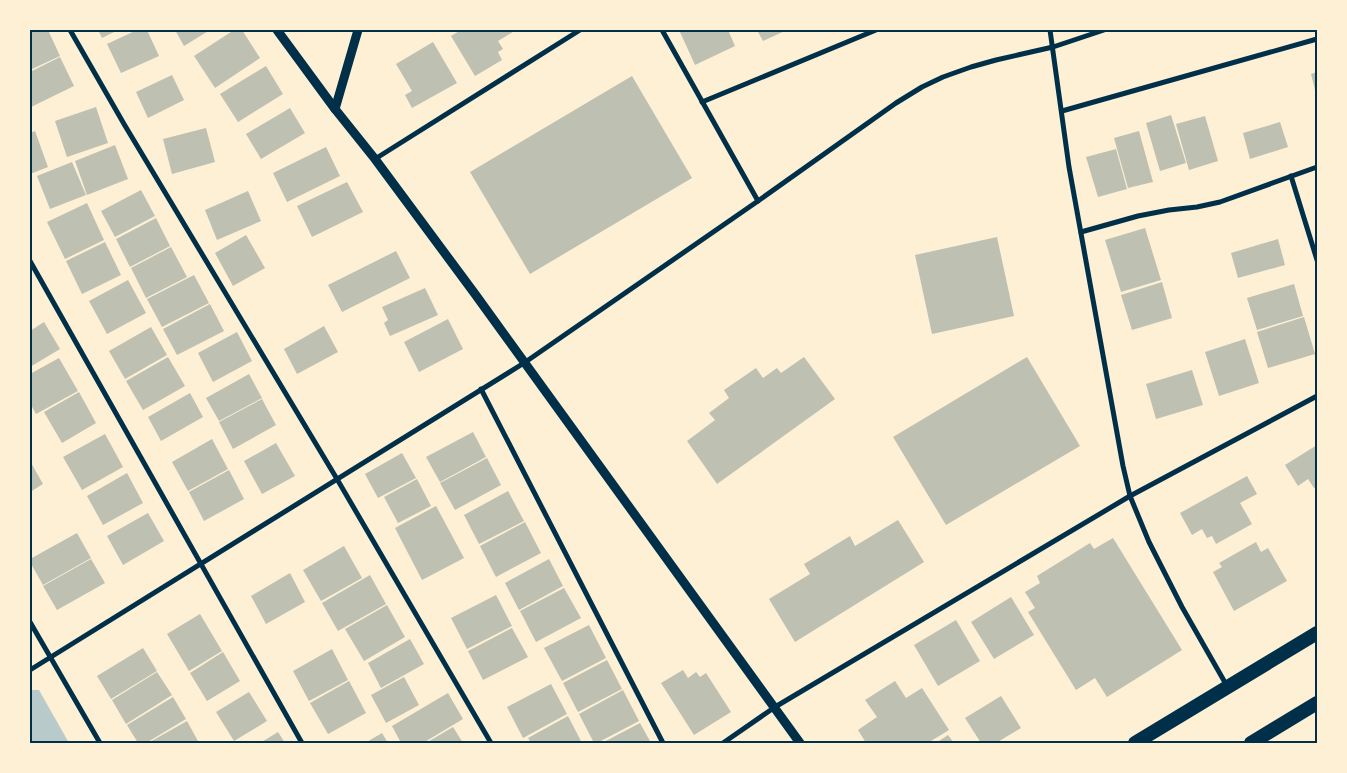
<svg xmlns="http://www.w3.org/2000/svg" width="1347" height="773" font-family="Poppins,sans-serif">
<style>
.green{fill:#b9caca}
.building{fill:#bec0b2}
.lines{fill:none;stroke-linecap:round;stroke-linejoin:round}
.minor{stroke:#003049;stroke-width:5}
.tertiary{stroke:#003049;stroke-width:9}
.trunk{stroke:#003049;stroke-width:14}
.neatline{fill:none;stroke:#003049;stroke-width:2}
</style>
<rect width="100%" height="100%" fill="#fdf0d5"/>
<!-- green -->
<path class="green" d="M30 690H39L69 743H30Z"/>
<!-- building -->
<g class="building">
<path d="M36 30H48L60 56 30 70V33Z"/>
<path d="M98 30H118L102 38Z"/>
<path d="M137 30H147L159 56 121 73 107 44Z"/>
<path d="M175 30H210L184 46Z"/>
<path d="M234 30H242L260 58 215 88 194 56Z"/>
<path d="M461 30H516L498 41 503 49 498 52 502 60 475 76 451 36Z"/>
<path d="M684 30H728L735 46 695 65 680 32Z"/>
<path d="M757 30H787L763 41Z"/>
<path d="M433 42 457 83 412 108 405 95 412 91 396 64Z"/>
<path d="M60 57 74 86 31 107 30 104V72Z"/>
<path d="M266 66 283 94 238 122 220 94Z"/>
<path d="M1317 72V94H1316L1311 74Z"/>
<path d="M172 75 184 100 148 118 136 92Z"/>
<path d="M632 76 692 178 530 274 470 172Z"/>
<path d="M96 107 108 143 67 157 55 121Z"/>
<path d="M290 108 305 133 261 159 246 134Z"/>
<path d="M1171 115 1186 163 1160 171 1146 123Z"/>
<path d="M1205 116 1218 161 1189 170 1176 124Z"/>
<path d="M1280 122 1288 147 1250 159 1243 133Z"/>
<path d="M206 128 215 162 172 174 163 139Z"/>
<path d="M35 131 48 167 30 174V133Z"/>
<path d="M1139 131 1153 182 1128 188 1114 138Z"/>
<path d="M115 145 128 179 87 195 75 161Z"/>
<path d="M326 147 340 176 287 202 273 173Z"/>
<path d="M1116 149 1127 189 1098 197 1086 157Z"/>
<path d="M72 162 86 195 50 209 37 176Z"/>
<path d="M347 182 363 212 312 237 297 206Z"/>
<path d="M141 190 155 216 115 237 101 211Z"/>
<path d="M248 191 261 221 217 240 205 210Z"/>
<path d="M87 203 104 240 65 259 47 222Z"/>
<path d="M156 218 170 246 130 267 116 239Z"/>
<path d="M1145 228 1161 280 1121 292 1105 240Z"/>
<path d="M246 235 265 268 233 286 215 253Z"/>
<path d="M997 237 1014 316 932 334 915 255Z"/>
<path d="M1278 239 1285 265 1238 278 1231 253Z"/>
<path d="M105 242 121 275 82 294 66 261Z"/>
<path d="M171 247 187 277 146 298 131 268Z"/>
<path d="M396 251 410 278 342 312 328 285Z"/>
<path d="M194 275 209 303 162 327 147 299Z"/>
<path d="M128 280 146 313 107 334 89 301Z"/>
<path d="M1162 282 1172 318 1132 330 1121 295Z"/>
<path d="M1294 284 1303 316 1257 330 1247 298Z"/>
<path d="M425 288 438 315 390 336 384 323 388 320 382 307Z"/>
<path d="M210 304 224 331 177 355 163 329Z"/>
<path d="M1304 317 1315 354 1268 368 1257 332Z"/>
<path d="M448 319 463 349 419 372 404 342Z"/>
<path d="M44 322 60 349 30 367V331Z"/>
<path d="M324 326 338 352 297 374 284 349Z"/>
<path d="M151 327 167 355 125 379 109 351Z"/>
<path d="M237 332 252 361 213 382 198 353Z"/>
<path d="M1245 339 1259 383 1219 396 1205 352Z"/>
<path d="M168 357 185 386 143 410 126 381Z"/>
<path d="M804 357 835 399 717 484 687 441 715 420 709 413 729 398 724 390 756 368 763 378 777 368 781 373Z"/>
<path d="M1027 357 1080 446 946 525 893 437Z"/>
<path d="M59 358 78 391 36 414 30 403V374Z"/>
<path d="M1192 370 1203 405 1156 419 1146 384Z"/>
<path d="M249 374 262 398 219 421 206 398Z"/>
<path d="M79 392 96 423 62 443 44 412Z"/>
<path d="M190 393 203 417 161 441 148 417Z"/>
<path d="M262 399 276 425 233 449 219 422Z"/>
<path d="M473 432 486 457 440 482 426 457Z"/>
<path d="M105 434 123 467 82 490 63 457Z"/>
<path d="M212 439 228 469 188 491 172 462Z"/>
<path d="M276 443 295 476 262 494 244 461Z"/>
<path d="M1317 445V487L1314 488 1308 479 1298 486 1285 465Z"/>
<path d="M402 453 416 478 378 498 365 474Z"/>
<path d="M487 458 501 485 455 510 440 483Z"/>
<path d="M30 461 43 484 30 492Z"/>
<path d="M229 470 244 499 204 521 189 492Z"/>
<path d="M127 473 143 503 103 525 87 496Z"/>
<path d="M1247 476 1257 494 1240 503 1252 524 1216 544 1212 536 1207 538 1202 529 1192 535 1180 513Z"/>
<path d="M417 479 431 506 398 523 384 497Z"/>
<path d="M508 491 524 521 479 544 464 515Z"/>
<path d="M436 506 464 558 422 580 395 528Z"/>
<path d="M148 513 164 541 123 565 107 536Z"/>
<path d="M898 520 924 562 795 642 769 599 810 574 804 564 850 536 855 546Z"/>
<path d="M525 522 541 553 496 577 480 546Z"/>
<path d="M77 533 91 558 43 585 30 562V559Z"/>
<path d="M1113 538 1182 650 1107 697 1095 678 1076 690 1028 612 1035 608 1025 592 1040 583 1037 576 1090 543 1094 549Z"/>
<path d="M1256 542 1261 552 1268 548 1287 581 1234 611 1213 572 1222 567 1219 563Z"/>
<path d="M344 546 362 578 321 601 303 570Z"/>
<path d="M91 559 105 583 57 610 43 586Z"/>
<path d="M549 559 563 586 519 610 505 583Z"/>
<path d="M290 573 305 602 266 624 251 596Z"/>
<path d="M370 575 386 604 338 631 322 603Z"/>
<path d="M564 588 581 618 536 642 520 611Z"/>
<path d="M496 595 512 626 467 649 451 618Z"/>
<path d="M1011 597 1034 635 994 659 971 622Z"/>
<path d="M387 605 405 637 364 661 345 629Z"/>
<path d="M200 614 222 651 189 671 167 634Z"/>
<path d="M956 620 980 661 938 686 914 645Z"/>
<path d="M589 625 606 658 562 681 544 648Z"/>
<path d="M512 628 528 657 483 680 468 651Z"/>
<path d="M410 639 424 664 381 688 368 663Z"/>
<path d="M143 648 157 671 111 699 97 676Z"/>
<path d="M332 649 348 680 309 701 293 671Z"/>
<path d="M223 652 240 681 207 701 190 673Z"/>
<path d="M607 660 622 689 578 712 563 683Z"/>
<path d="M683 670 688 678 696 672 700 677 706 673 731 712 694 735 661 683Z"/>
<path d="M157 672 172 695 126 724 112 700Z"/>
<path d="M404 677 419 705 386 723 371 695Z"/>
<path d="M349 681 366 713 328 734 310 703Z"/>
<path d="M895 681 906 698 922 688 949 730 931 741 933 743H866L858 730 877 717 865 700Z"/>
<path d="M551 684 567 714 523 738 507 707Z"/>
<path d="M623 690 639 721 597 743H594L579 714Z"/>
<path d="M249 692 267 721 234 741 216 712Z"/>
<path d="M448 693 463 719 423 743H401L392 726Z"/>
<path d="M1001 696 1021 728 996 743H981L965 718Z"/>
<path d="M173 697 186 719 146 743H138L127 725Z"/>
<path d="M568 716 582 743H531L528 738Z"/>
<path d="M187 721 199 743H148Z"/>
<path d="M640 723 651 743H602Z"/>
<path d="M453 727 463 743H426Z"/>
<path d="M278 732 285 743H260Z"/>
<path d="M382 733 388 743H365Z"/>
<path d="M948 735 954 743H936Z"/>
</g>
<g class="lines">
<!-- minor -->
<g class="minor">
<path d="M70 30 124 124 337 479 491 743"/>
<path d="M662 30 758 201"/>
<path d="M1050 30 1069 167 1123 466 1130 496 1149 542 1182 607 1227 686"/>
<path d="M702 102 876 30"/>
<path d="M1062 111 1317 39"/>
<path d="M375 159 580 30"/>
<path d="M1291 176 1317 260"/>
<path d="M1081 232 1138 216 1169 210 1197 207 1220 202 1317 167"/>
<path d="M30 261 302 743"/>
<path d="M481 389 663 743"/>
<path d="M30 622 100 743"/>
<path d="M30 670 524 363 758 201 896 103 922 87 943 77 971 67 996 60 1053 47 1104 30"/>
<path d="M723 743 775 707 1130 496 1317 396"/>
</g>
<!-- tertiary -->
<g class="tertiary">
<path d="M277 30 335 109 375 159 475 294 800 743"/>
<path d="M335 109 358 30"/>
</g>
<!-- trunk -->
<g class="trunk">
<path d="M1135 743 1317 633"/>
<path d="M1251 743 1317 703"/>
</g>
</g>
<!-- border -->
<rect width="1347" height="773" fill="none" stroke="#fdf0d5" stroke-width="62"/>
<rect x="31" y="31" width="1285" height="711" class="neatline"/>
</svg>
